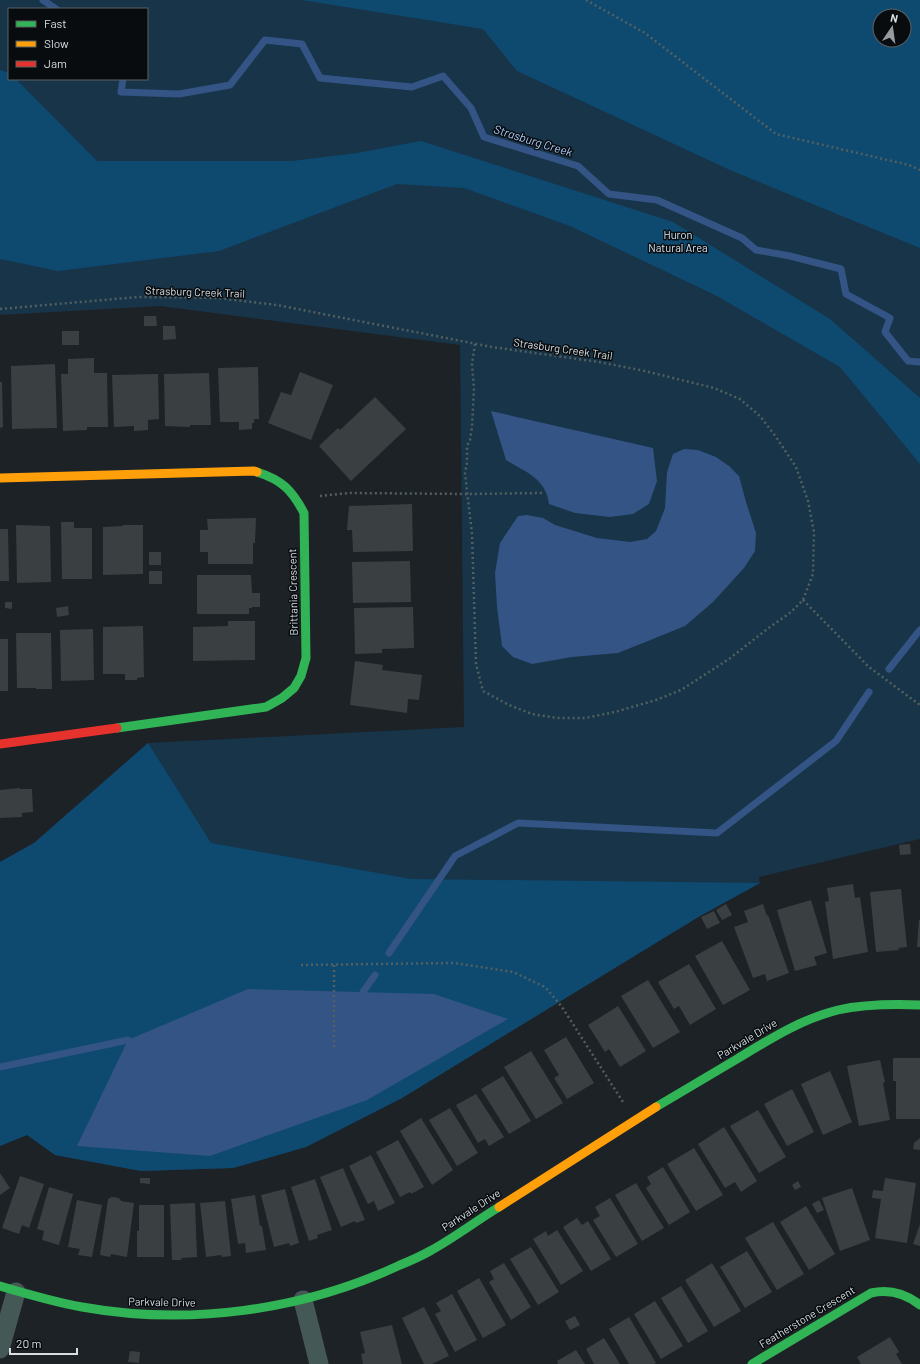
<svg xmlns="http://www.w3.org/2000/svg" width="920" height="1364" font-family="Barlow,sans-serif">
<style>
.green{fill:#173449;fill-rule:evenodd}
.forest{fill:#0e4a70;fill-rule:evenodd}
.water{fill:#335484}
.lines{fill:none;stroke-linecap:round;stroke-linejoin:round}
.stream{stroke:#335484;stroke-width:7}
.building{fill:#3a3f42}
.path{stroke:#536060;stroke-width:2.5;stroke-dasharray:2 3;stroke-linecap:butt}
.street{stroke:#445855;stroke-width:19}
.fast{stroke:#30b455;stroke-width:9}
.slow{stroke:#ff9f0a;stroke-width:9}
.jam{stroke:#e5322d;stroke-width:9}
.labels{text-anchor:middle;stroke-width:3;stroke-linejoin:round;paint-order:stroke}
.park-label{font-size:11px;fill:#d6e6f3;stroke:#080c0f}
.street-label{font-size:11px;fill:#d8dee3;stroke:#080c0f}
.water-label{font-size:12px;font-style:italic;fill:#abcbfa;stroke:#080c0f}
</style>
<rect width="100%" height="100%" fill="#1d2226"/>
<!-- green -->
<path class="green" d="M0 0H920V839L759 877 760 883 700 916 402 1098 306 1147 233 1168 141 1171 55 1155 27 1135 0 1146V862L34 843 148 743 464 727 460 345 160 306 0 315ZM9 9H147V79H9ZM880 16H904V40H880Z"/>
<!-- forest -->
<g class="forest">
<path d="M302 0H920V248L730 170 517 71 483 29ZM880 16H904V40H880Z"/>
<path d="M0 70 9 73V79H16L97 161H292L357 153 421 141 673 222 830 319 920 398V464L840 367 717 296 570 226 464 188 397 184 219 251 58 271 0 259Z"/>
<path d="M148 743 211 843 411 879 760 883 700 916 402 1098 306 1147 233 1168 141 1171 55 1155 27 1135 0 1146V862L34 843Z"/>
</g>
<!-- water -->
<g class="water">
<path d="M491 411 653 448 657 481 649 504 633 514 610 517 575 513 549 504C546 478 525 472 506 460Z"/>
<path d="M684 449 698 450 716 457 729 466 739 476 746 502 756 533 755 551 744 568 713 602 685 626 648 641 618 653 572 657 532 664 513 657 502 646 497 607 495 573 500 543 518 516 527 515 543 518 555 525 597 538 630 542 647 539 656 531 665 508 667 472 673 454Z"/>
<path d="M248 989 434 994 508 1019 367 1100 210 1156 77 1146 128 1040Z"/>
</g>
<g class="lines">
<!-- stream -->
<g class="stream">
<path d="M43 0 56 9"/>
<path d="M123 79 121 92 179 94 230 85 265 40 302 44 320 78 412 87 443 76 471 108 484 137 578 166 609 194 657 200 742 238 756 250 790 256 841 269 846 294 890 318 885 332 908 361 920 362"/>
<path d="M889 669 920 630"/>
<path d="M389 953 455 856 518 823 717 833 836 741 869 692"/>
<path d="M363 992 375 975"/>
<path d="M0 1067 128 1040"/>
</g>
</g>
<!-- building -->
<g class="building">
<path d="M144 316H156L157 326H144Z"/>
<path d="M163 326H175L176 339 163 340Z"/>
<rect x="62" y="331" width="17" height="14"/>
<path d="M94 358V373H107L108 427H87V430L63 431 61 374H68V359Z"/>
<path d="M55 364 57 428 12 429 11 366Z"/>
<path d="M258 367 259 419H254V423H252V429L239 430V422H220L218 368Z"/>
<path d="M300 372 333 385 311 440 268 423 281 392 291 395Z"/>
<path d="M209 373 211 425H190V427L165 426 164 374Z"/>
<path d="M158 374 159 419 148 420V430L134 431V426L114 427 112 375Z"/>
<path d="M0 382H2L3 427 0 428Z"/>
<path d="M375 397 406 429 351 481 319 446 338 428 340 430Z"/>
<path d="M412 504 413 551 353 552 352 530H347L349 506Z"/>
<path d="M256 518 255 543H253V564H208V552H200V530H208L207 519Z"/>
<path d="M61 522H74V528H92V579H62Z"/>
<path d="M16 525 50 526 51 582 17 583Z"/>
<path d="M123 525H143V574L103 575V527L123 526Z"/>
<path d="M0 529H8L9 581H0Z"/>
<rect x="149" y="552" width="12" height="13"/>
<path d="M410 561 411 602 353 603 352 562Z"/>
<rect x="149" y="571" width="13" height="13"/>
<path d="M197 575H251L252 593H260V607H252V608H249V614H197Z"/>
<path d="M5 602H12V609L5 608Z"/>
<path d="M68 606 69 615 57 617 56 608Z"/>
<path d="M413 607 414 648 382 649V653L355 654 354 608Z"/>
<path d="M228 621H255V660L193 661V627L228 626Z"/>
<path d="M143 626 144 677 137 678V680H125V674H103V627Z"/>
<path d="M93 629 94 680 61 681 60 630Z"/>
<path d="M16 633H51L52 689H36V688H17Z"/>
<rect x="0" y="639" width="8" height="52"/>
<path d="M355 661 383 665 382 670 422 675 419 700 408 699 407 713 350 705Z"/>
<path d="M20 788V789H32L33 812 22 813V817L0 818V790Z"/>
<path d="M910 844 911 854 900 855 899 845Z"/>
<path d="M853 884 855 898 860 897 868 952 833 959 825 902 829 901 827 888Z"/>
<path d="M901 889 907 947 898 948 899 950 876 952 870 892Z"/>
<path d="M811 900 827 953 814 957 817 965 795 971 777 910Z"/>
<path d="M726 904 732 915 722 920 716 910Z"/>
<path d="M763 904 767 916 768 915 789 973 767 981 765 974 753 978 734 927 748 922 744 911Z"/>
<path d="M714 911 720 923 707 929 701 917Z"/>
<path d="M919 920H920V947H917Z"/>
<path d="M722 941 750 990 723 1005 695 956Z"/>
<path d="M689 964 716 1009 690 1025 679 1006 674 1009 658 982Z"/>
<path d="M648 980 680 1032 653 1048 621 996Z"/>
<path d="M618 1006 646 1051 620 1067 609 1049 605 1052 588 1025Z"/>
<path d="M566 1037 594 1083 567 1099 554 1078 559 1075 544 1050Z"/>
<path d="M531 1051 563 1103 536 1119 504 1067Z"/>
<path d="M893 1058H920V1119H896V1081H893Z"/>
<path d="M880 1060 885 1082 883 1083 890 1120 859 1126 847 1066Z"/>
<path d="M830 1071 852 1122 823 1135 801 1084Z"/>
<path d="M503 1076 531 1121 509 1134 481 1089Z"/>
<path d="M792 1089 814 1132 787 1146 764 1104Z"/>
<path d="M476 1094 504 1137 489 1146 485 1139 478 1143 456 1105Z"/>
<path d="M450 1108 478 1153 457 1166 429 1120Z"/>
<path d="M758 1110 786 1157 759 1173 730 1126Z"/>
<path d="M421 1118 453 1170 432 1185 400 1131Z"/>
<path d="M724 1127 757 1181 741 1192 735 1182 725 1188 698 1144Z"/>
<path d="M920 1138V1150L913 1149 914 1143Z"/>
<path d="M398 1140 424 1187 411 1194 410 1192 400 1197 376 1152Z"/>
<path d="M694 1148 723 1195 696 1211 667 1164Z"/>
<path d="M371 1155 395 1203 378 1211 374 1201 368 1204 349 1166Z"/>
<path d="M663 1167 690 1212 669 1225 646 1188 651 1184 647 1177Z"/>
<path d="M343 1168 365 1220 356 1223 355 1221 341 1227 320 1177Z"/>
<path d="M0 1173 10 1188 0 1195Z"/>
<path d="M20 1176 44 1184 29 1228 22 1225 19 1234 2 1228Z"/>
<path d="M140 1178H150V1184L140 1183Z"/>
<path d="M885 1178 916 1183 907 1243 875 1238 881 1199 872 1198 873 1190 883 1191Z"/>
<path d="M315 1179 332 1230 317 1235 318 1238 309 1241 291 1187Z"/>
<path d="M798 1181 801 1187 795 1190 792 1185Z"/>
<path d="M636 1183 664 1228 642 1241 615 1195Z"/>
<path d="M49 1187 73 1194 59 1245 42 1240 44 1231 37 1229Z"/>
<path d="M852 1188 870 1240 840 1251 822 1198Z"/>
<path d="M285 1189 299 1243 290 1246 289 1243 274 1247 261 1195Z"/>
<path d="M255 1195 260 1226H262L266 1250 246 1253 245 1243 238 1244 231 1199Z"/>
<path d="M112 1197 119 1198 121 1201 134 1203 127 1257 111 1254 110 1257 100 1255 108 1199Z"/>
<path d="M610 1198 638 1244 616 1257 593 1220 600 1216 595 1207Z"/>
<path d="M77 1200 102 1205 92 1257 78 1255 80 1249 68 1247Z"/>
<path d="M819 1200 824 1210 817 1213 812 1204Z"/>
<path d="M225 1201 231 1256 222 1257 221 1255 206 1257 200 1203Z"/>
<path d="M195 1203 197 1257 181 1258 182 1260H172L170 1204Z"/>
<path d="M139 1205H164V1257H137V1231H139Z"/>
<path d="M806 1206 835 1254 809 1270 780 1222Z"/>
<path d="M577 1218 582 1225 588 1221 611 1259 591 1271 563 1227Z"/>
<path d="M773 1222 804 1274 777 1290 745 1238Z"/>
<path d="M920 1224V1246L913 1244Z"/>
<path d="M557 1230 583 1271 561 1285 533 1239 546 1231 548 1236Z"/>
<path d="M531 1247 559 1292 538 1305 510 1259Z"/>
<path d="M747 1251 772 1292 745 1308 720 1267Z"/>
<path d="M504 1263 531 1307 511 1320 489 1282 494 1279 490 1271Z"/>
<path d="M712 1263 741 1311 714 1327 685 1280Z"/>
<path d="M479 1278 506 1325 483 1338 457 1291Z"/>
<path d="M681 1286 708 1331 688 1343 661 1298Z"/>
<path d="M452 1294 477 1340 455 1352 435 1314 441 1311 436 1303Z"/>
<path d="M655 1301 683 1346 661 1359 634 1314Z"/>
<path d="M424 1307 449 1356 432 1364H424L402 1318Z"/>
<path d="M575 1316 580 1325 570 1330 565 1321Z"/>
<path d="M629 1317 656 1363 654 1364H629L609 1329Z"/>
<path d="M392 1325 402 1364H363L361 1354 365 1353 360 1332Z"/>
<path d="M890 1337 899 1352 896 1354 902 1364H861L857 1357Z"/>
<path d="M604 1338 620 1364H594L586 1349Z"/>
<path d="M576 1350 585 1364H558L557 1361Z"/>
<path d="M130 1351 140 1352 139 1363 128 1362Z"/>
</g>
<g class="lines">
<!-- path -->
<g class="path">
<path d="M586 0 645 33 776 134 909 165 920 170"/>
<path d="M0 309 138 297 217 298 277 305 492 347 599 362 645 371 714 388 740 399 760 416 776 437 796 467 808 501 814 532 813 574 803 600 791 612 766 630 729 659 681 690 656 700 615 712 585 718H557L532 714 509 705 483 691 476 664 472 534 465 473 467 463V446L470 440 472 427 474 388 472 364 475 344"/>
<path d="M320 496 350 493 468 494 542 493"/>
<path d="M803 600 869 667 920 705"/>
<path d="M301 965 454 963 513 972 545 987 562 1007 623 1102"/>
<path d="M334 965V1050"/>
</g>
<!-- street -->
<g class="street">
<path d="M303 1300 319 1364"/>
<path d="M0 1349 16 1292"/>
</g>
<!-- fast -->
<g class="fast">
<path d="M117 728 266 707 282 698 294 688 301 676 306 658 304 513C292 490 282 480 257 472"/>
<path d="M656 1107C683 1091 710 1075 737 1059 770 1039 801 1019 838 1010 865 1004 893 1004 920 1005"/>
<path d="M0 1286C27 1294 54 1302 82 1307 188 1326 302 1311 400 1265 410 1261 421 1256 430 1251 454 1238 476 1221 499 1207"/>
<path d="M752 1364 871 1293C889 1289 906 1294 920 1305"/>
</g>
<!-- slow -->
<g class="slow">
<path d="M0 478 254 471 257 472"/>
<path d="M499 1207 656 1107"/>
</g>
<!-- jam -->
<path class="jam" d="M0 744 117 728"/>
</g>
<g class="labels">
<!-- park labels -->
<g class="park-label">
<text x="678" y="239">Huron<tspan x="678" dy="13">Natural Area</tspan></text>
</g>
<!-- street labels -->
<g class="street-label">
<text transform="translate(195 292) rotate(2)" y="4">Strasburg Creek Trail</text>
<text transform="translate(563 349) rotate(8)" y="4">Strasburg Creek Trail</text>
<text transform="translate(293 592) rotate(-91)" y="4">Brittania Crescent</text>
<text transform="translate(747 1039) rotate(-31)" y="4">Parkvale Drive</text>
<text transform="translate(471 1210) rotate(-33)" y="4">Parkvale Drive</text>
<text transform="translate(162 1302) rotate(1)" y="4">Parkvale Drive</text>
<text transform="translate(807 1317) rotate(-31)" y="4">Featherstone Crescent</text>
</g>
<!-- water labels -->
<g class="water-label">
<text transform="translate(533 141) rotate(17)" y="4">Strasburg Creek</text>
</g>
</g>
<!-- legend -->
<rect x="8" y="8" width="140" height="72" fill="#080c0f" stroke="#5b6064"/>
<rect x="16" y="21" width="20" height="6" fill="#30b455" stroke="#5b6064"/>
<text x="44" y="28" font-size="12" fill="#d8dee3">Fast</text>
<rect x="16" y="41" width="20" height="6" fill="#ff9f0a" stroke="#5b6064"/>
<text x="44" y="48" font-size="12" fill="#d8dee3">Slow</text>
<rect x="16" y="61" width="20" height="6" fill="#e5322d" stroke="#5b6064"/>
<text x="44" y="68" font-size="12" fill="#d8dee3">Jam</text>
<!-- north arrow -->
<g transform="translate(892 28) rotate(13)"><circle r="19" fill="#080c0f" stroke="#5b6064"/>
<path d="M0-3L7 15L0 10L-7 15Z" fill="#979ca1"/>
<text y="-6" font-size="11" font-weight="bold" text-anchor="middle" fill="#d8dee3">N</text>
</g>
<!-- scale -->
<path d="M10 1348v6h67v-6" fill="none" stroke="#d8dee3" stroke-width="2"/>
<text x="16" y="1348" font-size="12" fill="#d8dee3" stroke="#080c0f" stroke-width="3" paint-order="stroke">20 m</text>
</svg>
